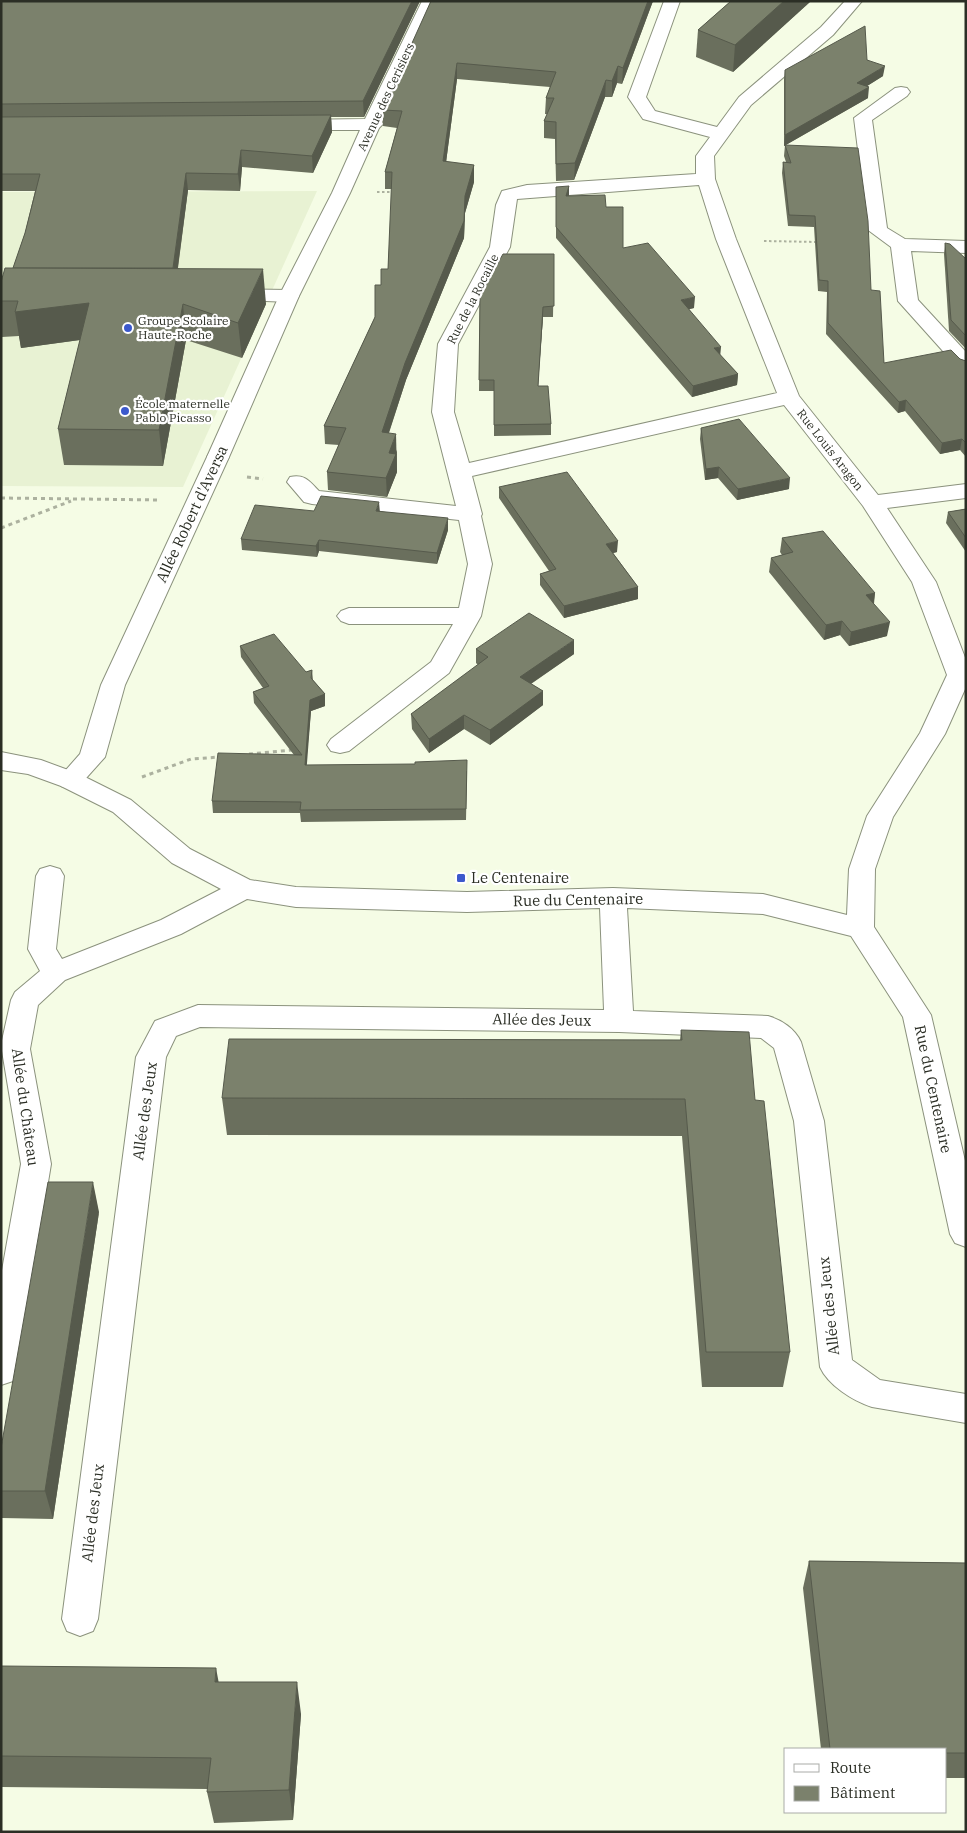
<svg xmlns="http://www.w3.org/2000/svg" width="967" height="1833" font-family="'IBM Plex Serif',serif">
<style>
.built{fill:#e8f2d3}
.lines{fill:none;stroke-linecap:round;stroke-linejoin:round}
.service-casing{stroke:#8b927d;stroke-width:2}
.pedestrian-casing{stroke:#8b927d;stroke-width:2}
.minor-casing{stroke:#8b927d;stroke-width:2}
.path-far1{stroke:#acb19f;stroke-width:2;stroke-dasharray:2.5 2.5;stroke-linecap:butt}
.path{stroke:#acb19f;stroke-width:3;stroke-dasharray:4 4;stroke-linecap:butt}
.service{fill:#fff;fill-rule:evenodd}
.pedestrian{fill:#fff;fill-rule:evenodd}
.minor{fill:#fff;fill-rule:evenodd}
.wall{fill:#6a6f5d}
.shaded-wall{fill:#565a4c}
.building{fill:#7b816c;stroke:#565a4c}
.poi-dot{fill:#3c59cc;stroke:#fff;stroke-width:2}
.labels{text-anchor:middle;stroke-width:4.5;stroke-linejoin:round;paint-order:stroke}
.far-street-label{font-size:12px;fill:#2b2e25;stroke:#fff}
.far-poi-label{font-size:12px;fill:#2b2e25;stroke:#fff;text-anchor:start}
.street-label{font-size:15px;fill:#2b2e25;stroke:#fff}
.poi-label{font-size:15px;fill:#2b2e25;stroke:#fff;text-anchor:start}
</style>
<rect width="100%" height="100%" fill="#f5fce5"/>
<!-- built -->
<path class="built" d="M317 191 183 487 1 486V192Z"/>
<g class="lines">
<!-- service casing -->
<g class="service-casing">
<path id="service" d="M228 289 289 290 296 292 299 296 296 300 289 302 221 299 218 295 221 291Z"/>
</g>
<!-- pedestrian casing -->
<g class="pedestrian-casing">
<path id="pedestrian" d="M218 450 226 452 229 457 125 685 105 757 79 786 70 789 61 786 57 780 80 754 101 685 207 457 210 452Z"/>
</g>
<!-- minor casing -->
<g class="minor-casing">
<g id="minor">
<path d="M422 1H438L382 122 383 124 379 128 350 193 299 296 229 457 226 462 218 464 210 462 207 457 279 296 332 193 360 130H295L289 129 286 125 289 121 295 120 365 119Z"/>
<path d="M664 1H680L646 97 655 111 717 127 739 97 821 27 845 1H862L833 35 751 105 714 156 715 179 736 239 799 396 878 495 966 484V498L887 508 936 582 966 660V687L945 734 893 817 875 869 874 927 931 1015 966 1165V1247L955 1243 950 1234 903 1017 851 936 763 914 627 908 633 1011 768 1016C782 1020 795 1029 801 1042L824 1121 852 1360 880 1380 966 1394V1423L872 1407C853 1401 828 1385 820 1367L794 1121 774 1048 761 1038 619 1032 200 1027 176 1036 166 1057 98 1619 93 1631 80 1636 67 1631 62 1619 136 1057 155 1021 198 1005 604 1010 600 908 467 912 296 907 247 899 181 934 65 980 38 1005 30 1049 51 1164 17 1371 13 1381 1 1385V1276L21 1164 1 1045 11 1000 15 992 40 971 28 949 36 876 40 869 50 866 60 869 64 876 56 949 62 959 161 920 221 889 172 863 113 812 61 786 28 774 1 770V752L41 760 79 774 131 800 190 849 250 880 296 887 467 892 613 888 763 894 847 915 849 869 867 816 920 733 947 675 912 582 863 506 784 405 472 476 482 514 481 516 492 564 481 616 449 673 349 751 340 753 331 751 327 745 331 739 431 662 453 624H349L341 621 337 616 341 611 349 608H459L468 564 459 520 312 504 304 502 287 482 290 477C305 474 309 481 319 491L456 506 432 412 438 344 490 247 496 205 502 191 527 185 696 174V156L710 137 643 119 628 97ZM699 185 716 239 777 393 469 463 454 412 458 344 510 247 517 199Z"/>
<path d="M901 87 907 88 910 92 907 96 872 120 887 228 905 239 966 241V253L911 251 918 300 966 352V371L959 369 898 301 891 247 868 230 854 118 895 88Z"/>
</g>
</g>
<!-- path-far1 -->
<g class="path-far1">
<path d="M377 192H396"/>
<path d="M764 241 818 242"/>
</g>
<!-- path -->
<g class="path">
<path d="M247 477 263 479"/>
<path d="M1 498 161 500"/>
<path d="M1 528 71 501"/>
<path d="M249 754 292 750"/>
<path d="M142 777 191 759 220 757"/>
</g>
<!-- service -->
<use href="#service" class="service"/>
<!-- pedestrian -->
<use href="#pedestrian" class="pedestrian"/>
<!-- minor -->
<use href="#minor" class="minor"/>
</g>
<!-- wall -->
<g class="wall">
<path d="M1 1H420L364 117H331L332 132 313 173 242 167 240 191 188 190 178 268 266 304 242 358 186 340 163 466 64 465 58 429 80 340 21 348 19 336 2 337 1 282 13 268 25 233 35 191H1Z"/>
<path d="M431 1H653L622 84 617 83 612 97H605L574 180 556 181 555 139 544 138V121L547 114H545L546 98 550 87 457 79 446 162 474 165V182L465 213 464 238 406 380 389 433 397 452V472L387 497 328 490 327 472 339 445 325 444 324 426 375 317 381 285 388 269 392 189H385V172L397 128 383 126V110Z"/>
<path d="M731 1H811L733 72 696 57 698 30Z"/>
<path d="M867 60 883 76 867 86 868 98 784 146V80L785 70Z"/>
<path d="M785 145 871 290 884 363 960 359 966 361V457L960 450 940 454 905 411 898 413 826 334 827 292 818 291 814 227 788 226 782 173 783 162H786L784 156Z"/>
<path d="M569 186V196L606 207 623 248 694 308 689 309 720 355 738 374 737 385 692 397 556 238V198Z"/>
<path d="M945 243 966 259V349L949 331 944 254Z"/>
<path d="M554 254 553 317H543L538 386 551 424V435L494 436V391H479L480 295Z"/>
<path d="M701 428 789 489 737 500 718 478 705 480 700 439Z"/>
<path d="M499 487 617 552 613 553 638 587V599L564 618 540 585V574L549 571 499 498Z"/>
<path d="M966 509V552L946 523 948 512Z"/>
<path d="M314 511H380L448 530 437 564 319 551 317 557 242 550 241 539Z"/>
<path d="M782 538 875 593 874 604 887 636 849 646 840 635 824 640 769 572 771 558 782 555 780 552Z"/>
<path d="M240 646 306 672 312 670 313 680 325 694V706L311 711 306 765 467 771 466 820 301 822 300 813H213L212 801 294 755 254 703 253 692 263 688 241 657Z"/>
<path d="M476 649 574 654 531 684 543 691V705L490 745 464 729 429 753 412 729 411 714 478 665 476 663Z"/>
<path d="M681 1030 790 1352 783 1387H702L682 1136 227 1135 222 1098 680 1040Z"/>
<path d="M99 1212 53 1519 2 1518 1 1515V1448Z"/>
<path d="M809 1561 966 1563V1778H946V1749H821L803 1588Z"/>
<path d="M1 1666 218 1682 301 1714 293 1820 214 1823 207 1792 208 1789 1 1787Z"/>
</g>
<!-- shaded-wall -->
<g class="shaded-wall">
<path d="M412 1H420L364 117 363 101Z"/>
<path d="M648 1H653L622 84 623 68Z"/>
<path d="M784 1H811L733 72 735 45Z"/>
<path d="M457 63V79L444 178 443 161Z"/>
<path d="M618 66 617 83 612 97V81Z"/>
<path d="M885 66 883 76 856 93 857 83Z"/>
<path d="M606 80 605 97 574 180 575 163Z"/>
<path d="M869 87 868 98 784 146 785 135Z"/>
<path d="M331 115 332 132 313 173 312 156Z"/>
<path d="M241 150 242 167 240 191 238 174Z"/>
<path d="M474 165V182L465 213 464 238 406 380 383 450 382 432 405 363 465 196Z"/>
<path d="M186 173 188 190 175 288 173 270Z"/>
<path d="M569 186V197L566 196Z"/>
<path d="M263 269 266 304 242 358 238 323Z"/>
<path d="M695 297 694 308 681 311V300Z"/>
<path d="M89 303 94 338 21 348 15 312Z"/>
<path d="M183 304 186 340 163 466 159 430Z"/>
<path d="M543 307V317L537 397 538 386Z"/>
<path d="M721 347 720 358 714 348Z"/>
<path d="M738 374 737 385 692 397 693 386Z"/>
<path d="M906 400 905 411 898 413 899 402Z"/>
<path d="M396 434 397 472 387 497 386 478 389 453Z"/>
<path d="M962 439 960 450 940 454 942 443Z"/>
<path d="M719 467 718 478 705 480 706 469Z"/>
<path d="M790 478 789 489 737 500 738 489Z"/>
<path d="M379 502 380 513 376 511Z"/>
<path d="M448 518V530L437 564V553Z"/>
<path d="M319 540V551L317 557 316 546Z"/>
<path d="M618 541 617 552 605 555 606 544Z"/>
<path d="M638 587V599L564 618V606Z"/>
<path d="M875 593 873 607 866 595Z"/>
<path d="M842 621 840 635 824 640 826 625Z"/>
<path d="M890 622 887 636 849 646 851 632Z"/>
<path d="M574 640V654L520 691V677Z"/>
<path d="M543 691V705L490 745V730Z"/>
<path d="M325 694V706L311 711 306 776 305 765 310 700Z"/>
<path d="M464 715V729L429 753V739Z"/>
<path d="M93 1182 99 1212 53 1519 45 1491Z"/>
<path d="M216 1668 222 1700 215 1682Z"/>
<path d="M297 1682 301 1714 293 1820 289 1790Z"/>
</g>
<!-- building -->
<g class="building">
<path d="M1 1H412L363 101 1 104Z"/>
<path d="M431 1H648L623 68 618 66 612 81 606 80 575 163 556 164V122L544 121 554 98H546L556 72 457 63 443 161 474 165 465 196 464 221 405 363 382 432 396 434 389 453 396 454 386 478 327 472 346 428 324 426 375 317V285H381V269H388L392 172H385L402 111 383 110 384 105Z"/>
<path d="M731 1H784L735 45 698 30Z"/>
<path d="M865 26 867 60 885 66 857 83 869 87 785 135V70Z"/>
<path d="M331 115 312 156 241 150 238 174 186 173 173 268H13L25 233 40 174H1V117Z"/>
<path d="M785 145 858 148 868 221 871 290 880 291 884 363 951 350 960 359 966 361V443L962 439 942 443 906 400 899 402 828 323V281L819 280 815 216 789 215 783 162 791 163Z"/>
<path d="M569 186 566 196 605 195 606 207H623V248L648 243 695 297 681 300 721 347 714 348 738 374 693 386 556 227V187Z"/>
<path d="M945 243 950 244 966 259V336L951 320Z"/>
<path d="M503 254H554V306L543 307 538 386H548L551 424 494 425V380H479L480 295Z"/>
<path d="M5 268 263 269 238 323 183 304 159 430 58 429 89 303 15 312 18 301H1V282Z"/>
<path d="M739 419 790 478 738 489 719 467 706 469 701 428Z"/>
<path d="M567 472 618 541 606 544 638 587 564 606 540 574 556 569 499 487Z"/>
<path d="M321 496 379 502 376 511 448 518 437 553 319 540 316 546 241 539 255 505 314 511Z"/>
<path d="M966 509V538L948 512Z"/>
<path d="M823 531 875 593 866 595 890 622 851 632 842 621 826 625 771 558 793 552 782 538Z"/>
<path d="M529 613 574 640 520 677 543 691 490 730 464 715 429 739 411 714 488 657 476 649Z"/>
<path d="M274 634 306 672 312 670 311 678 325 694 310 700 305 765 415 764V762L467 760 466 809 300 810 301 802 212 801 218 753 302 755 253 692 269 686 240 646Z"/>
<path d="M681 1030 749 1032 755 1100 764 1101 790 1352H706L685 1099 222 1098 229 1039 682 1040Z"/>
<path d="M48 1182H93L45 1491H1V1448Z"/>
<path d="M809 1561 966 1563V1753H946V1749H830Z"/>
<path d="M1 1666 216 1668 215 1682H297L289 1790 207 1792 211 1758 1 1756Z"/>
</g>
<!-- markers -->
<g class="poi-dot">
<circle cx="128" cy="328" r="5"/>
<circle cx="125" cy="411" r="5"/>
<rect x="456" y="873" width="10" height="10" rx="2.5"/>
</g>
<g class="labels">
<!-- far-street labels -->
<g class="far-street-label">
<text transform="translate(386 97) rotate(-65)" y="4">Avenue des Cerisiers</text>
<text transform="translate(473 299) rotate(-63)" y="4">Rue de la Rocaille</text>
<text transform="translate(830 450) rotate(52)" y="4">Rue Louis Aragon</text>
</g>
<!-- far-poi labels -->
<g class="far-poi-label">
<text x="138" y="325">Groupe Scolaire<tspan x="138" dy="14">Haute-Roche</tspan></text>
<text x="135" y="408">École maternelle<tspan x="135" dy="14">Pablo Picasso</tspan></text>
</g>
<!-- street labels -->
<g class="street-label">
<text transform="translate(192 514) rotate(-65)" y="5">Allée Robert d'Aversa</text>
<text transform="translate(578 900) rotate(-1)" y="5">Rue du Centenaire</text>
<text transform="translate(542 1020) rotate(1)" y="5">Allée des Jeux</text>
<text transform="translate(933 1089) rotate(78)" y="5">Rue du Centenaire</text>
<text transform="translate(25 1107) rotate(82)" y="5">Allée du Château</text>
<text transform="translate(145 1111) rotate(-82)" y="5">Allée des Jeux</text>
<text transform="translate(829 1306) rotate(-96)" y="5">Allée des Jeux</text>
<text transform="translate(93 1513) rotate(-83)" y="5">Allée des Jeux</text>
</g>
<!-- poi labels -->
<g class="poi-label">
<text x="471" y="883">Le Centenaire</text>
</g>
</g>
<!-- border -->
<rect width="967" height="1833" fill="none" stroke="#2b2e25" stroke-width="5"/>
<!-- legend -->
<rect x="784" y="1748" width="162" height="65" fill="#ffffff" stroke="#aaaba8"/>
<rect x="794" y="1764" width="25" height="8" fill="#ffffff" stroke="#aaaba8"/>
<text x="830" y="1773" font-size="15" fill="#2b2e25">Route</text>
<rect x="794" y="1786" width="25" height="15" fill="#7b816c" stroke="#aaaba8"/>
<text x="830" y="1798" font-size="15" fill="#2b2e25">Bâtiment</text>
</svg>
